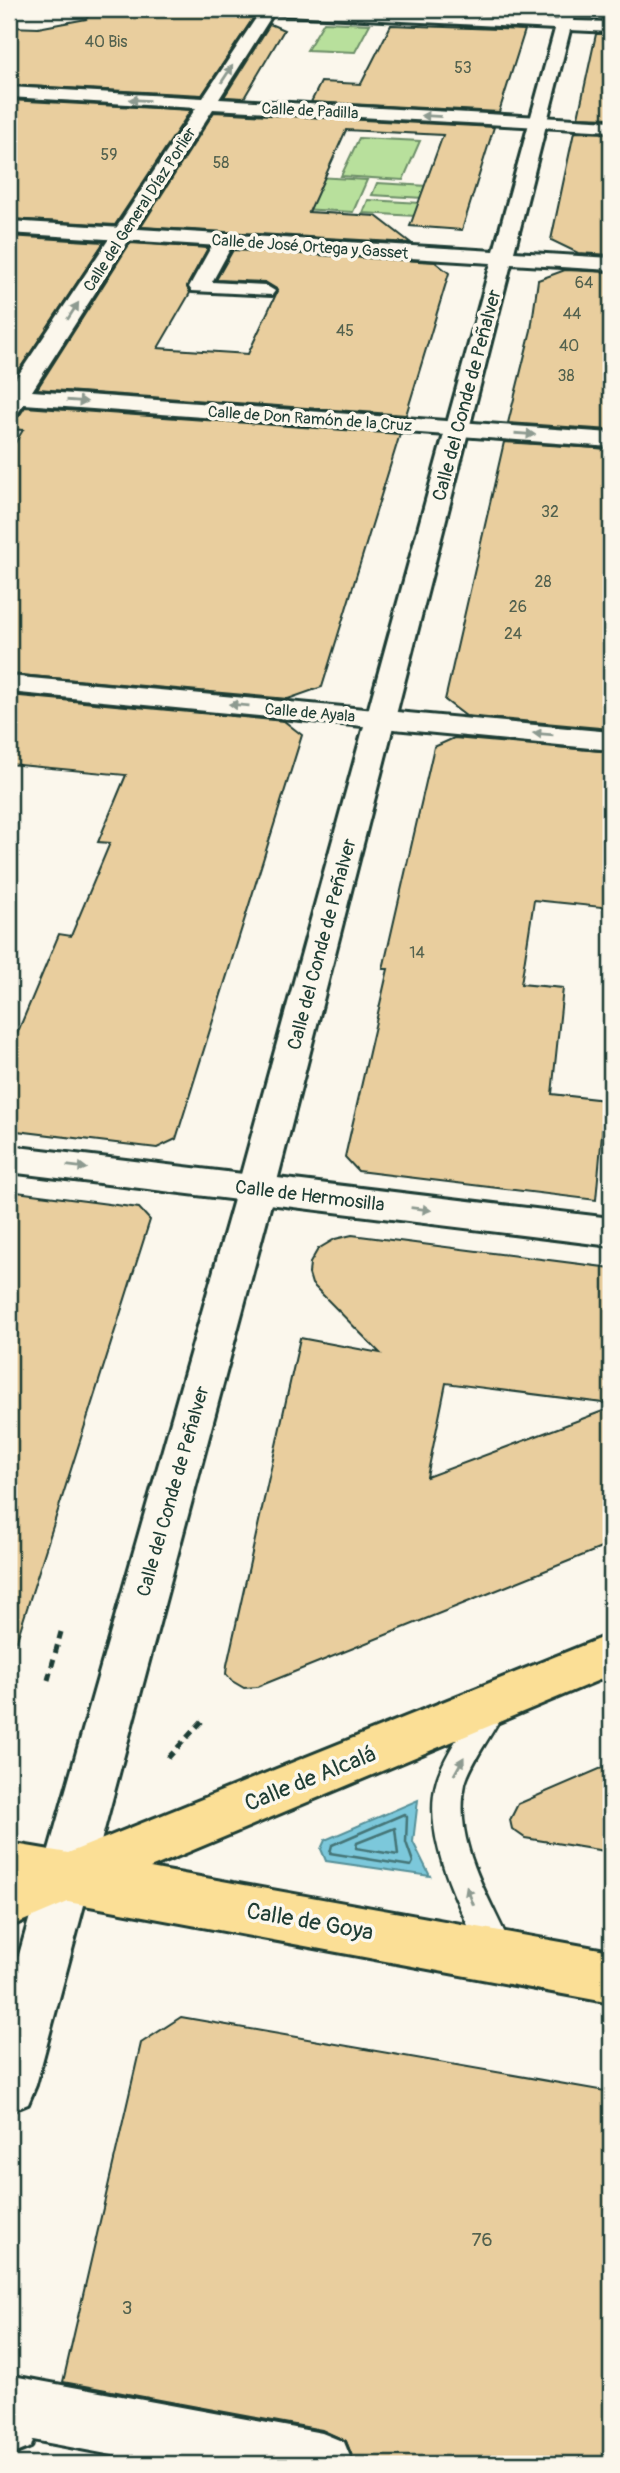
<svg xmlns="http://www.w3.org/2000/svg" width="620" height="2473" font-family="Pangolin,sans-serif">
<style>
.green{fill:#b8e09c;stroke:#6c8e68;stroke-width:2}
.water{fill:#7cc8db;stroke:#579098;stroke-width:2}
.lines{fill:none;stroke-linecap:round;stroke-linejoin:round}
.shore{stroke:#447577;stroke-width:2.5}
.building{fill:#e9ce9e;stroke:#1f3d34;stroke-width:2}
.lane-casing{stroke:#1f3d34;stroke-width:5}
.street-casing{stroke:#1f3d34;stroke-width:6}
.secondary-casing{stroke:#1f3d34;stroke-width:6}
.primary-casing{stroke:#1f3d34;stroke-width:6}
.path{stroke:#1f3d34;stroke-width:5;stroke-dasharray:8 6;stroke-linecap:butt}
.lane{fill:#fbf7ec;fill-rule:evenodd}
.street{fill:#fbf7ec;fill-rule:evenodd}
.secondary{fill:#fbf7ec;fill-rule:evenodd}
.primary{fill:#fbdf96;fill-rule:evenodd}
.oneway{fill:#8d9a90}
.labels{text-anchor:middle;stroke-width:7;stroke-linejoin:round;paint-order:stroke}
.number-label{font-size:16px;fill:#52614e}
.far-street-label{font-size:16px;fill:#1f3d34;stroke:#fbf7ec}
.street-label{font-size:19px;fill:#1f3d34;stroke:#fbf7ec}
.near-number-label{font-size:19px;fill:#52614e}
.near-street-label{font-size:23px;fill:#1f3d34;stroke:#fbf7ec}
</style>
<rect width="100%" height="100%" fill="#fbf7ec"/>
<filter id="ink" filterUnits="userSpaceOnUse"><feTurbulence type="fractalNoise" baseFrequency=".0143" numOctaves="2"/><feDisplacementMap in="SourceGraphic" scale="14" xChannelSelector="R" yChannelSelector="G"/><feConvolveMatrix kernelMatrix="1 2 1 2 8 2 1 2 1" color-interpolation-filters="sRGB"/></filter>
<g filter="url(#ink)">
<!-- green -->
<g class="green">
<path d="M308 9H436L546 14 543 20Z"/>
<path d="M324 22 370 24 355 52 307 50Z"/>
<path d="M359 138 420 141 403 180 341 176Z"/>
<path d="M317 177 367 180 353 212 302 209Z"/>
<path d="M377 183 445 187 441 199 372 195Z"/>
<path d="M368 200 438 204 434 217 363 213Z"/>
</g>
<!-- water -->
<path class="water" d="M418 1800 413 1842 430 1876 326 1861 321 1849 325 1840Z"/>
<g class="lines">
<!-- shore -->
<g class="shore">
<path d="M404 1814 407 1817 406 1842 413 1862 411 1866 330 1853 332 1845Z"/>
<path d="M395 1828 398 1855 356 1848 357 1843Z"/>
</g>
</g>
<!-- building -->
<g class="building">
<path d="M94 9 241 12 254 17 202 95 9 85V27L38 28 86 19Z"/>
<path d="M270 24 284 30 244 98 224 97Z"/>
<path d="M391 25 525 30 499 112 311 102 321 82 361 84Z"/>
<path d="M596 34H611V118L578 117Z"/>
<path d="M9 100 191 110 115 225 9 219Z"/>
<path d="M214 112 494 127 462 230 410 226 443 135 346 130 309 212 376 216 411 243 141 227Z"/>
<path d="M574 132 611 133V255L578 253 551 240Z"/>
<path d="M9 236 104 242 9 385V274L16 261 9 260Z"/>
<path d="M130 243 208 248 187 286 190 293 158 348 248 354 278 290 265 282 216 280 233 250 435 262 449 273 406 415 37 389Z"/>
<path d="M565 270 611 272V430L508 423 531 330 538 280Z"/>
<path d="M25 407 400 434 322 687 288 699 9 674V453L23 430 9 429V418L19 416Z"/>
<path d="M504 442 611 449V729L466 716 445 700Z"/>
<path d="M9 695 284 721 302 735 176 1139 157 1148 9 1130V1033L17 1034 59 934 71 936 110 843 98 842 126 775 9 764Z"/>
<path d="M454 738 611 752V908L534 900 521 984 563 988 552 1094 605 1100 596 1200 358 1171 345 1157 388 969H383L434 747Z"/>
<path d="M9 1191 139 1208 150 1220 16 1643 9 1642Z"/>
<path d="M352 1235 611 1268V1404L446 1383 427 1477 611 1408V1544L257 1687 244 1688 232 1681 226 1674 227 1665 300 1338 380 1353 312 1284 309 1274 310 1263 318 1249 335 1239Z"/>
<path d="M611 1764V1852L525 1838 512 1829 510 1820 518 1804Z"/>
<path d="M181 2017 611 2092V2464H355L346 2441 322 2430 63 2382 141 2043Z"/>
</g>
<g class="lines">
<!-- lane casing -->
<g class="lane-casing">
<path id="lane" d="M494 1691 504 1695 508 1704C498 1726 470 1763 465 1784 452 1847 493 1901 515 1956L511 1967 500 1971 489 1967C463 1915 420 1839 437 1780 445 1753 470 1720 484 1695Z"/>
</g>
<!-- street casing -->
<g class="street-casing">
<g id="street">
<path d="M262 9H276L219 99 611 121V131L213 109 32 391 611 433V447L24 404 17 414 9 416V389L196 108 9 97V87L203 98Z"/>
<path d="M225 234 235 240 212 282 265 285 275 291 272 295 192 291 189 287 215 240Z"/>
<path d="M9 676 611 732V750L9 692Z"/>
<path d="M9 1146 611 1218V1246L9 1172Z"/>
<path d="M13 2376 322 2433 344 2442 353 2464H160L33 2440 31 2447 9 2456V2377Z"/>
</g>
</g>
<!-- secondary casing -->
<g class="secondary-casing">
<path id="secondary" d="M241 9H334L558 20 561 9H575L573 21 611 22V32L570 30 514 252 611 258V270L511 264 275 1189 36 2085 28 2104 9 2112V1990L237 1189 491 263 9 233V221L494 251 555 29 248 13Z"/>
</g>
<!-- primary casing -->
<g class="primary-casing">
<path id="primary" d="M611 1634V1675L150 1868 611 1951V2003L68 1902 9 1927V1843L68 1853Z"/>
</g>
<!-- path -->
<g class="path">
<path d="M48 1680 61 1632"/>
<path d="M168 1758 202 1721"/>
</g>
<!-- lane -->
<use href="#lane" class="lane"/>
<!-- street -->
<use href="#street" class="street"/>
<!-- secondary -->
<use href="#secondary" class="secondary"/>
<!-- primary -->
<use href="#primary" class="primary"/>
</g>
<!-- one-way arrows -->
<defs><path id="oneway-solid" d="M-6-.8H1V-3.2L6.5 0L1 3.2V.8H-6Z" transform="scale(1.75)"/></defs>
<g class="oneway">
<use href="#oneway-solid" transform="translate(227 74) rotate(-57)"/>
<use href="#oneway-solid" transform="translate(139 100) rotate(-177)"/>
<use href="#oneway-solid" transform="translate(431 116) rotate(-177)"/>
<use href="#oneway-solid" transform="translate(73 311) rotate(-57)"/>
<use href="#oneway-solid" transform="translate(77 401) rotate(4)"/>
<use href="#oneway-solid" transform="translate(525 434) rotate(4)"/>
<use href="#oneway-solid" transform="translate(239 705) rotate(-175)"/>
<use href="#oneway-solid" transform="translate(543 734) rotate(-175)"/>
<use href="#oneway-solid" transform="translate(77 1167) rotate(7)"/>
<use href="#oneway-solid" transform="translate(421 1209) rotate(7)"/>
<use href="#oneway-solid" transform="translate(459 1766) rotate(-61)"/>
<use href="#oneway-solid" transform="translate(470 1896) rotate(-111)"/>
</g>
</g>
<g class="labels">
<!-- number labels -->
<g class="number-label">
<text x="106" y="47">40 Bis</text>
<text x="463" y="73">53</text>
<text x="109" y="160">59</text>
<text x="221" y="168">58</text>
<text x="584" y="288">64</text>
<text x="572" y="319">44</text>
<text x="345" y="336">45</text>
<text x="569" y="351">40</text>
<text x="566" y="381">38</text>
<text x="550" y="517">32</text>
<text x="543" y="587">28</text>
<text x="518" y="612">26</text>
<text x="513" y="639">24</text>
<text x="417" y="958">14</text>
</g>
<!-- far-street labels -->
<g class="far-street-label">
<text transform="translate(310 110) rotate(3)" y="6">Calle de Padilla</text>
<text transform="translate(139 209) rotate(-57)" y="6">Calle del General Díaz Porlier</text>
<text transform="translate(310 246) rotate(4)" y="6">Calle de José Ortega y Gasset</text>
<text transform="translate(310 418) rotate(4)" y="6">Calle de Don Ramón de la Cruz</text>
<text transform="translate(310 712) rotate(5)" y="6">Calle de Ayala</text>
</g>
<!-- street labels -->
<g class="street-label">
<text transform="translate(466 395) rotate(-75)" y="7">Calle del Conde de Peñalver</text>
<text transform="translate(321 944) rotate(-75)" y="7">Calle del Conde de Peñalver</text>
<text transform="translate(310 1195) rotate(7)" y="7">Calle de Hermosilla</text>
<text transform="translate(172 1491) rotate(-74)" y="7">Calle del Conde de Peñalver</text>
</g>
<!-- near-number labels -->
<g class="near-number-label">
<text x="482" y="2246">76</text>
<text x="127" y="2314">3</text>
</g>
<!-- near-street labels -->
<g class="near-street-label">
<text transform="translate(310 1778) rotate(-22)" y="8">Calle de Alcalá</text>
<text transform="translate(310 1921) rotate(10)" y="8">Calle de Goya</text>
</g>
</g>
<!-- margin -->
<rect width="620" height="2473" fill="none" stroke="#fbf7ec" stroke-width="35"/>
<rect x="18" y="18" width="585" height="2438" fill="none" stroke="#1f3d34" stroke-width="2.5" filter="url(#ink)"/>
</svg>
